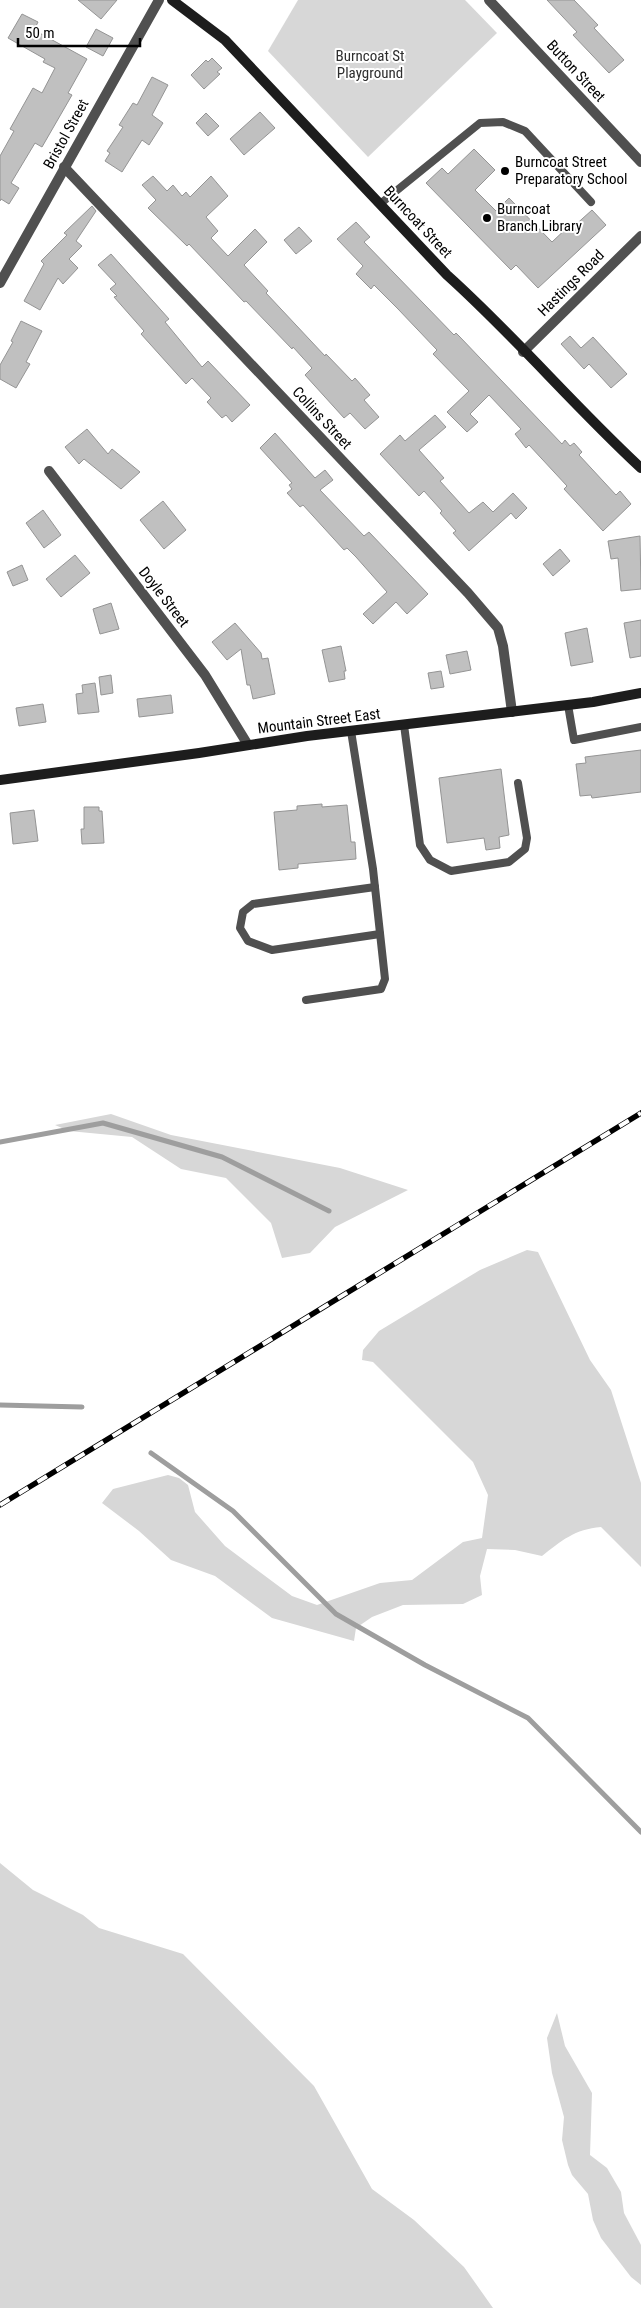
<svg xmlns="http://www.w3.org/2000/svg" width="641" height="2308" font-family="'Roboto Condensed',sans-serif">
<style>
.green{fill:#d7d7d7}
.lines{fill:none;stroke-linecap:round;stroke-linejoin:round}
.stream{stroke:#9e9e9e;stroke-width:5}
.building{fill:#c0c0c0;stroke:#949494}
.service{stroke:#505050;stroke-width:8}
.minor{stroke:#505050;stroke-width:10}
.secondary{stroke:#1d1d1d;stroke-width:10}
.rail-casing{stroke:#000;stroke-width:5.5}
.rail{stroke:#fff;stroke-width:4;stroke-dasharray:11;stroke-linecap:butt}
.poi-dot{fill:#000;stroke:#fff;stroke-width:2}
.labels{text-anchor:middle;stroke-width:4;stroke-linejoin:round;paint-order:stroke}
.park-label{font-size:15px;fill:#2e2e2e;stroke:#fff}
.street-label{font-size:15px;fill:#000;stroke:#fff}
.poi-label{font-size:15px;fill:#000;stroke:#fff;text-anchor:start}
</style>
<rect width="100%" height="100%" fill="#fff"/>
<!-- green -->
<g class="green">
<path d="M298 0H465L497 33 368 157 268 51Z"/>
<path d="M111 1114 171 1135 340 1168 408 1190 335 1227 310 1253 282 1258 271 1223 226 1178 181 1169 132 1137 69 1131 55 1125Z"/>
<path d="M527 1250 538 1252 590 1360 611 1390 641 1483V1567L601 1527C575 1529 561 1541 542 1556L515 1550 487 1549 480 1576 482 1595 463 1604 403 1605 372 1617 356 1628 354 1641 272 1618 215 1576 171 1560 139 1531 102 1503 113 1489 168 1475 179 1478 188 1485 195 1512 225 1546 292 1596 317 1605 380 1583 412 1580 463 1542 482 1538 488 1495 473 1462 373 1362 362 1360 363 1350 379 1331 480 1270Z"/>
<path d="M0 1863 33 1890 83 1915 99 1928 183 1954 314 2086 372 2189 414 2220 464 2267 493 2308H0Z"/>
<path d="M557 2013 565 2046 592 2093 590 2155 607 2168 621 2192 624 2213 641 2245V2285L631 2277 601 2238 593 2220 588 2194 572 2175 568 2165 562 2140 564 2117 552 2073 547 2038Z"/>
</g>
<g class="lines">
<!-- stream -->
<g class="stream">
<path d="M0 1142 103 1123 222 1157 329 1211"/>
<path d="M0 1405 82 1407"/>
<path d="M151 1453 233 1511 336 1614 425 1665 528 1718 641 1832"/>
</g>
</g>
<!-- building -->
<g class="building">
<path d="M78 0H117L101 19Z"/>
<path d="M547 0H574L598 25 594 28 624 60 609 73 573 35 577 32Z"/>
<path d="M22 14 38 22 34 30 87 59 68 93 72 95 42 147 35 143 11 183 19 188 9 204 1 199 0 201V156L14 131 10 129 33 88 42 93 55 68 43 62 45 59 8 38Z"/>
<path d="M96 29 113 38 103 56 86 47Z"/>
<path d="M212 58 222 68 217 72 220 74 204 89 191 75 206 60 208 62Z"/>
<path d="M152 77 168 85 152 115 163 123 149 145 142 140 122 172 105 161 110 153 107 151 123 127 119 125 133 103 137 105Z"/>
<path d="M260 112 275 128 244 155 230 139Z"/>
<path d="M206 113 219 126 208 136 196 123Z"/>
<path d="M474 149 495 170 475 190 496 211 509 198 552 242 570 225 572 228 592 210 606 225 538 288 516 265 511 270 426 183 442 168 448 174Z"/>
<path d="M153 176 167 191 173 185 182 196 186 192 190 197 211 176 228 196 206 217 218 231 211 238 228 256 255 229 267 242 244 265 268 291 266 293 325 356 326 354 352 381 355 378 370 395 364 400 379 417 365 429 350 413 344 418 305 375 312 368 293 347 292 349 246 301 244 302 189 244 187 246 148 208 156 200 142 185Z"/>
<path d="M92 206 96 211 76 241 82 246 69 259 78 268 63 284 58 278 40 310 24 301 44 264 41 261 67 235 64 233Z"/>
<path d="M356 222 370 237 364 242 454 335 456 333 460 337 562 444 565 440 570 446 574 443 582 452 579 455 616 495 620 491 631 504 603 531 564 489 567 486 529 445 526 448 515 434 521 429 489 395 470 414 478 422 467 432 447 412 469 391 433 354 437 350 398 309 374 285 371 289 356 274 363 266 337 239Z"/>
<path d="M299 227 312 241 296 254 284 240Z"/>
<path d="M111 254 169 319 165 322 202 367 208 361 250 405 232 422 226 415 222 418 207 402 211 398 192 378 186 384 141 334 144 331 114 297 117 296 110 289 116 284 98 265Z"/>
<path d="M21 321 42 331 26 362 30 364 16 388 0 379V365L13 342 11 341Z"/>
<path d="M570 336 581 348 593 337 627 374 611 388 589 364 584 369 561 344Z"/>
<path d="M435 415 446 427 419 450 444 478 440 481 469 513 483 502 493 512 513 493 527 508 516 519 511 513 469 551 453 533 456 531 440 513 442 511 424 491 419 496 380 454 400 435 405 441Z"/>
<path d="M87 429 108 454 112 449 140 472 121 489 84 459 79 464 65 447Z"/>
<path d="M275 433 315 478 325 470 333 480 320 490 364 536 369 532 428 594 407 614 396 602 373 624 363 614 387 592 356 557 347 548 344 550 303 505 300 507 287 493 292 489 289 485 292 483 260 448Z"/>
<path d="M163 501 186 530 164 549 140 520Z"/>
<path d="M43 510 61 535 44 548 26 523Z"/>
<path d="M640 536 641 589 621 591 618 558 611 559 608 541Z"/>
<path d="M560 549 570 561 553 576 543 564Z"/>
<path d="M75 555 90 573 61 597 46 579Z"/>
<path d="M22 565 28 580 13 586 7 572Z"/>
<path d="M111 603 119 629 100 634 93 609Z"/>
<path d="M641 620V656L630 658 624 623Z"/>
<path d="M235 623 261 653 262 659 268 658 275 694 253 699 250 685H247L241 649 227 660 212 642Z"/>
<path d="M587 628 593 662 571 666 565 633Z"/>
<path d="M341 646 346 671H344L345 679 329 682 322 650Z"/>
<path d="M467 651 471 670 450 674 446 655Z"/>
<path d="M441 671 444 687 431 689 428 673Z"/>
<path d="M111 675 113 693 101 695 99 677Z"/>
<path d="M95 683 99 712 78 714 76 694 83 693 82 685Z"/>
<path d="M171 695 173 713 139 717 137 699Z"/>
<path d="M43 704 46 722 19 726 16 708Z"/>
<path d="M641 750V792L592 798 591 795 580 796 576 764 586 763 585 757Z"/>
<path d="M501 769 509 835 499 837 500 848 486 850 484 838 447 843 439 778Z"/>
<path d="M322 804V807L347 805 351 842H355L356 859 298 864V868L279 870 274 812 297 810V806Z"/>
<path d="M84 807H99V811H102L104 843 82 844 81 829H84Z"/>
<path d="M34 810 38 841 13 844 10 813Z"/>
</g>
<g class="lines">
<!-- service -->
<g class="service">
<path d="M380 204 480 123 503 122 525 131 591 202"/>
<path d="M568 705 574 740 641 727"/>
<path d="M404 725 420 845 430 860 451 871 509 862 525 849 527 838 518 783"/>
<path d="M375 887 253 904 243 912 240 928 248 941 272 950 380 934"/>
<path d="M306 1000 381 989 385 979 373 869 351 731"/>
</g>
<!-- minor -->
<g class="minor">
<path d="M489 0 641 162"/>
<path d="M64 167 468 593 498 628 503 646 512 712"/>
<path d="M0 283 159 0"/>
<path d="M523 352 641 236"/>
<path d="M49 471 205 675 248 745"/>
</g>
<!-- secondary -->
<g class="secondary">
<path d="M172 0 225 40 447 275C515 336 574 406 641 468"/>
<path d="M0 780 199 753 307 736 593 702 641 693"/>
</g>
<!-- rail casing -->
<g class="rail-casing">
<path id="rail" d="M0 1505 641 1113"/>
</g>
<!-- rail -->
<use href="#rail" class="rail"/>
</g>
<!-- markers -->
<g class="poi-dot">
<circle cx="505" cy="171" r="5"/>
<circle cx="487" cy="218" r="5"/>
</g>
<g class="labels">
<!-- park labels -->
<g class="park-label">
<text x="370" y="61">Burncoat St<tspan x="370" dy="17">Playground</tspan></text>
</g>
<!-- street labels -->
<g class="street-label">
<text transform="translate(576 71) rotate(47)" y="5">Button Street</text>
<text transform="translate(66 134) rotate(-61)" y="5">Bristol Street</text>
<text transform="translate(418 222) rotate(47)" y="5">Burncoat Street</text>
<text transform="translate(571 283) rotate(-45)" y="5">Hastings Road</text>
<text transform="translate(322 418) rotate(47)" y="5">Collins Street</text>
<text transform="translate(164 597) rotate(52)" y="5">Doyle Street</text>
<text transform="translate(319 721) rotate(-7)" y="5">Mountain Street East</text>
</g>
<!-- poi labels -->
<g class="poi-label">
<text x="515" y="167">Burncoat Street<tspan x="515" dy="17">Preparatory School</tspan></text>
<text x="497" y="214">Burncoat<tspan x="497" dy="17">Branch Library</tspan></text>
</g>
</g>
<!-- scale -->
<path d="M18 38v8h122v-8" fill="none" stroke="#000000" stroke-width="2.5"/>
<text x="25" y="38" font-size="15" fill="#000000" stroke="#ffffff" stroke-width="4" paint-order="stroke">50 m</text>
</svg>
